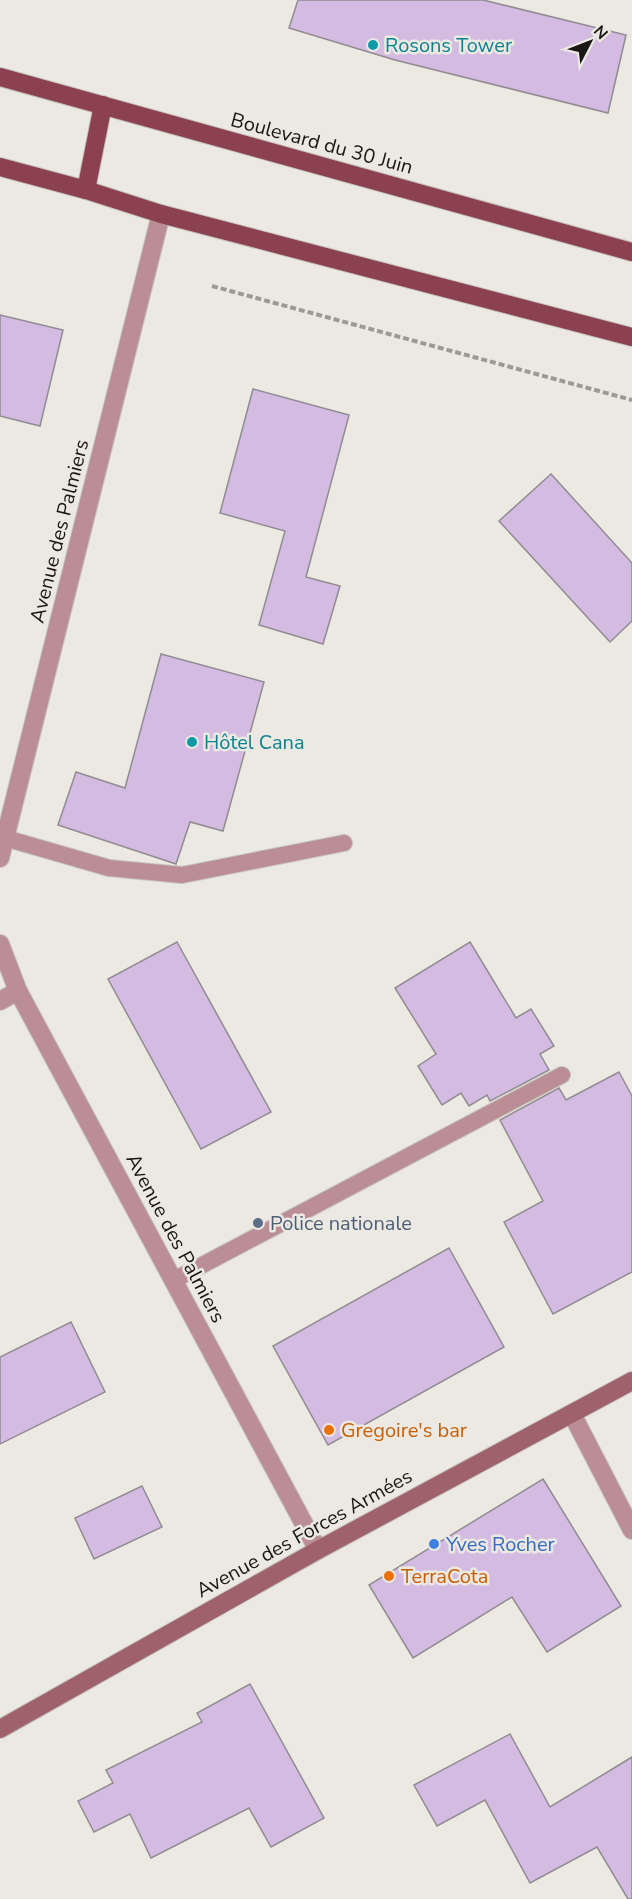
<svg xmlns="http://www.w3.org/2000/svg" width="632" height="1899" font-family="'Nunito Sans',sans-serif">
<style>
.building{fill:#d3bbe2;stroke:#908c92;stroke-width:1.5}
.lines{fill:none;stroke-linecap:round;stroke-linejoin:round}
.lane-casing{stroke:#c6c3bd;stroke-width:18}
.street-casing{stroke:#c6c3bd;stroke-width:20}
.secondary-casing{stroke:#c6c3bd;stroke-width:20}
.primary-casing{stroke:#c6c3bd;stroke-width:20}
.path{stroke:#9d9a96;stroke-width:4;stroke-dasharray:6 3;stroke-linecap:butt}
.lane{stroke:#ba8e94;stroke-width:16}
.street{stroke:#ba8e94;stroke-width:18}
.secondary{stroke:#9f626c;stroke-width:18}
.primary{stroke:#8b4150;stroke-width:18}
.culture-dot{fill:#0f9aa8;stroke:#ece8e2;stroke-width:2}
.service-dot{fill:#5c6f8a;stroke:#ece8e2;stroke-width:2}
.food-dot{fill:#e8710a;stroke:#ece8e2;stroke-width:2}
.shop-dot{fill:#3f7fe0;stroke:#ece8e2;stroke-width:2}
.labels{text-anchor:middle;stroke-width:5;stroke-linejoin:round;paint-order:stroke}
.culture-label{font-size:20px;fill:#0d838f;stroke:#ece8e2;text-anchor:start}
.street-label{font-size:20px;fill:#191816;stroke:#ece8e2}
.service-label{font-size:20px;fill:#4e5e75;stroke:#ece8e2;text-anchor:start}
.food-label{font-size:20px;fill:#c56008;stroke:#ece8e2;text-anchor:start}
.shop-label{font-size:20px;fill:#366cbe;stroke:#ece8e2;text-anchor:start}
</style>
<rect width="100%" height="100%" fill="#ece8e2"/>
<!-- building -->
<g class="building">
<path d="M298 0H483L626 35 608 113 395 60 289 28Z"/>
<path d="M0 315 63 330 40 426 0 416Z"/>
<path d="M253 389 349 415 306 577 340 586 323 644 259 625 285 531 220 513Z"/>
<path d="M551 474 632 563V621L610 642 499 521Z"/>
<path d="M161 654 264 682 223 831 190 822 176 864 58 825 76 772 125 788Z"/>
<path d="M177 942 271 1112 201 1149 108 979Z"/>
<path d="M470 942 516 1018 531 1009 554 1046 540 1054 549 1070 490 1101 487 1095 469 1106 461 1093 442 1105 418 1066 436 1054 395 988Z"/>
<path d="M619 1072 632 1096V1272L553 1314 504 1222 543 1201 500 1120 559 1088 566 1100Z"/>
<path d="M449 1248 504 1347 328 1445 273 1346Z"/>
<path d="M71 1322 105 1392 0 1444V1357Z"/>
<path d="M543 1479 621 1606 547 1652 512 1597 413 1658 369 1585Z"/>
<path d="M142 1486 162 1527 94 1559 75 1518Z"/>
<path d="M250 1684 324 1818 271 1847 249 1808 151 1858 130 1814 94 1832 78 1801 113 1783 106 1770 202 1722 197 1713Z"/>
<path d="M510 1734 550 1807 632 1757V1899H628L597 1847 530 1883 485 1800 437 1826 414 1785Z"/>
</g>
<g class="lines">
<!-- lane casing -->
<g class="lane-casing">
<g id="lane">
<path d="M5 838 109 868 182 875 344 843"/>
<path d="M174 1280 562 1075"/>
</g>
</g>
<!-- street casing -->
<g class="street-casing">
<g id="street">
<path d="M0 858 161 214"/>
<path d="M0 944 18 991 318 1550"/>
<path d="M0 1001 18 991"/>
<path d="M572 1414 632 1530"/>
</g>
</g>
<!-- secondary casing -->
<g class="secondary-casing">
<path id="secondary" d="M0 1729 318 1550 632 1381"/>
</g>
<!-- primary casing -->
<g class="primary-casing">
<g id="primary">
<path d="M0 77 632 252"/>
<path d="M0 167 86 190 161 214 632 337"/>
<path d="M86 190 103 105"/>
</g>
</g>
<!-- path -->
<path class="path" d="M212 286 632 400"/>
<!-- lane -->
<use href="#lane" class="lane"/>
<!-- street -->
<use href="#street" class="street"/>
<!-- secondary -->
<use href="#secondary" class="secondary"/>
<!-- primary -->
<use href="#primary" class="primary"/>
</g>
<!-- markers -->
<g class="culture-dot">
<circle cx="373" cy="45" r="6"/>
<circle cx="192" cy="742" r="6"/>
</g>
<circle class="service-dot" cx="258" cy="1223" r="6"/>
<g class="food-dot">
<circle cx="329" cy="1430" r="6"/>
<circle cx="389" cy="1576" r="6"/>
</g>
<circle class="shop-dot" cx="434" cy="1544" r="6"/>
<g class="labels">
<!-- culture labels -->
<g class="culture-label">
<text x="385" y="52">Rosons Tower</text>
<text x="204" y="749">Hôtel Cana</text>
</g>
<!-- street labels -->
<g class="street-label">
<text transform="translate(322 143) rotate(15)" y="7">Boulevard du 30 Juin</text>
<text transform="translate(59 531) rotate(-76)" y="7">Avenue des Palmiers</text>
<text transform="translate(176 1238) rotate(62)" y="7">Avenue des Palmiers</text>
<text transform="translate(304 1533) rotate(-29)" y="7">Avenue des Forces Armées</text>
</g>
<!-- service labels -->
<g class="service-label">
<text x="270" y="1230">Police nationale</text>
</g>
<!-- food labels -->
<g class="food-label">
<text x="341" y="1437">Gregoire's bar</text>
<text x="401" y="1583">TerraCota</text>
</g>
<!-- shop labels -->
<g class="shop-label">
<text x="446" y="1551">Yves Rocher</text>
</g>
</g>
<!-- north arrow -->
<g transform="translate(590 42) rotate(48)" stroke="#ece8e2" stroke-width="4.5" paint-order="stroke">
<path d="M0-4.5L10 22L0 15L-10 22Z" fill="#191816"/>
<text y="-9" font-size="16" font-weight="bold" text-anchor="middle" fill="#191816">N</text>
</g>
</svg>
